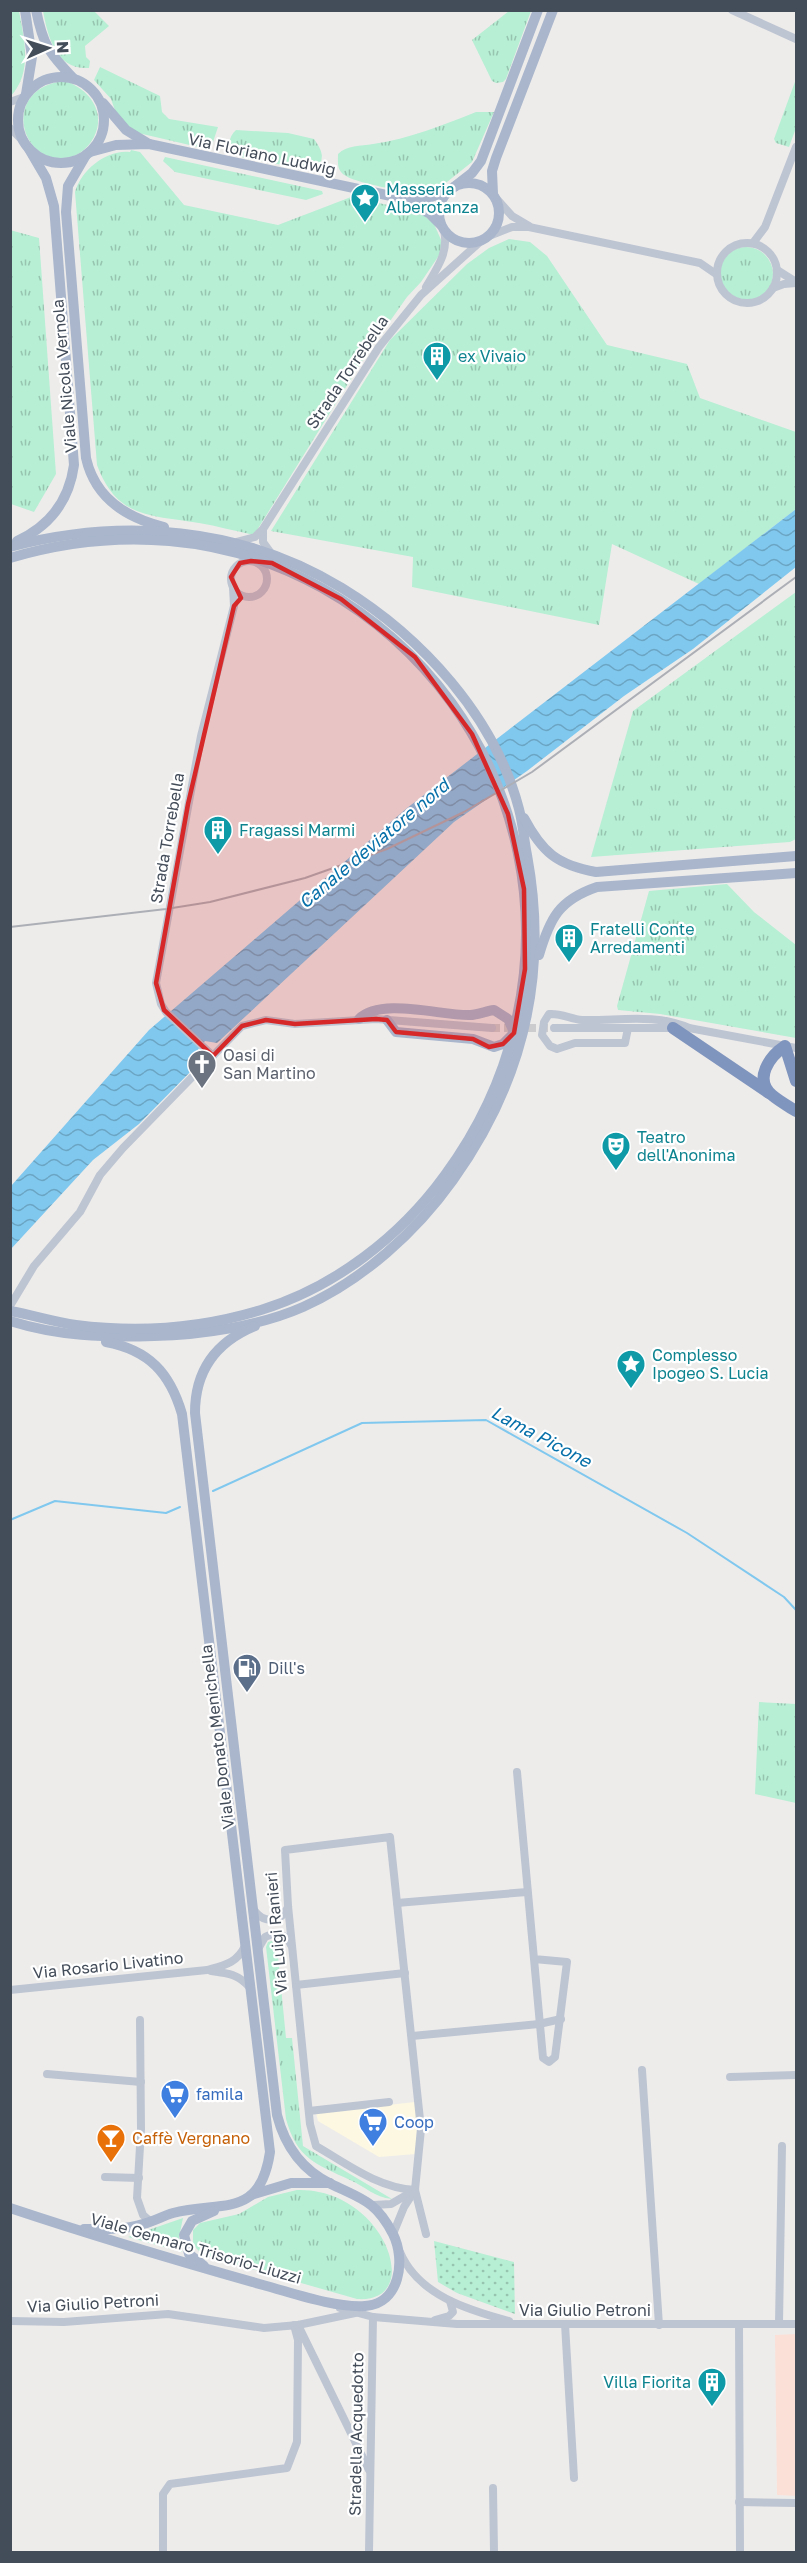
<svg xmlns="http://www.w3.org/2000/svg" width="807" height="2563" font-family="'Golos Text',sans-serif">
<style>
.commercial{fill:#fcf8e2}
.medical{fill:#fbe0d8}
.grass{fill:url(#grass-tufts)}
.park{fill:url(#park-dots)}
.water{fill:url(#water-waves)}
.lines{fill:none;stroke-linecap:round;stroke-linejoin:round}
.stream{stroke:#81c8ee;stroke-width:2}
.minor-tunnel{stroke:#ccccce;stroke-width:8;stroke-dasharray:8 4;stroke-linecap:butt}
.minor{stroke:#bec5d2;stroke-width:8}
.major{stroke:#a9b6cc;stroke-width:10}
.highway{stroke:#8095bd;stroke-width:12}
.rail{stroke:#adafb6;stroke-width:2}
.marked{fill:#d62828;fill-opacity:0.2;stroke:#d62828;stroke-width:4.5;stroke-linejoin:round}
.labels{text-anchor:middle;stroke-width:4.5;stroke-linejoin:round;paint-order:stroke}
.street-label{font-size:16px;fill:#434c59;stroke:#fff}
.culture-label{font-size:16px;fill:#0d838f;stroke:#fff;text-anchor:start}
.worship-label{font-size:16px;fill:#5b616d;stroke:#fff;text-anchor:start}
.service-label{font-size:16px;fill:#4e5e75;stroke:#fff;text-anchor:start}
.shop-label{font-size:16px;fill:#366cbe;stroke:#fff;text-anchor:start}
.food-label{font-size:16px;fill:#c56008;stroke:#fff;text-anchor:start}
.water-label{font-size:18px;font-style:italic;fill:#0770a9;stroke:#fff}
</style>
<defs>
<pattern id="grass-tufts" width="24" height="20" patternUnits="userSpaceOnUse" patternTransform="scale(1.5)"><rect width="24" height="20" fill="#b6efd4"/><path d="M3 7l-1-3M5 7V3M7 7l1-3M15 17l-1-3M17 17v-4M19 17l1-3" fill="none" stroke="#96c4af"/></pattern>
<pattern id="park-dots" width="8" height="8" patternUnits="userSpaceOnUse" patternTransform="scale(1.5)"><rect width="8" height="8" fill="#b6efd4"/><path d="M2 2h.1M6 6h.1" fill="none" stroke="#96c4af" stroke-width="1.8" stroke-linecap="round"/></pattern>
<pattern id="water-waves" width="16" height="10" patternUnits="userSpaceOnUse" patternTransform="scale(1.5)"><rect width="16" height="10" fill="#81c8ee"/><path d="M0 5q4-4 8 0t8 0" fill="none" stroke="#6ba5c4"/></pattern>
</defs>
<rect width="100%" height="100%" fill="#eeeceb"/>
<!-- commercial -->
<path class="commercial" d="M415 2102 417 2122 416 2154 379 2157 318 2121 316 2113Z"/>
<!-- medical -->
<path class="medical" d="M796 2334V2496L777 2495 775 2335Z"/>
<!-- grass -->
<g class="grass">
<path d="M11 10 19 11C24 39 33 72 11 96Z"/>
<path d="M43 11H94L109 26 85 46 86 57 90 61 89 68C56 70 48 37 43 11Z"/>
<path d="M509 11H531L506 79 503 82 496 83 492 81 472 40Z"/>
<path d="M100 67 160 96 162 112 169 119 218 127 212 145 207 148 198 147 134 132 116 113 111 99 94 80Z"/>
<path d="M796 79V128L789 147 776 143 774 139Z"/>
<path d="M65 81C88 88 107 112 94 137 86 151 76 158 61 158 18 159 3 87 65 81Z"/>
<path d="M476 112H494L472 162 432 194C416 193 349 184 341 172 337 167 338 160 338 154 347 145 360 146 373 144 409 139 443 125 476 112Z"/>
<path d="M236 130 288 133 314 139C323 152 325 158 316 171L244 158C231 152 224 141 236 130Z"/>
<path d="M131 150 140 152 184 205 278 225 351 197 420 212 434 224 442 242 440 254 421 282 407 297 364 358 254 535C235 531 217 526 199 523 151 515 117 519 97 465L75 192C81 170 107 149 130 152Z"/>
<path d="M165 157 322 191 323 194 306 200 175 172 163 161Z"/>
<path d="M10 230 39 238 56 474 34 512 11 504Z"/>
<path d="M509 239 530 242 547 256 607 345 687 364 700 398 796 432V509L699 584 612 544 599 625 412 587 413 557 271 531 390 340 467 264 489 248Z"/>
<circle cx="746" cy="274" r="27"/>
<path d="M796 592V839L790 842 591 857 633 711Z"/>
<path d="M727 884 754 912 796 945V1038L660 1014 618 1010 617 1006 649 891Z"/>
<path d="M759 1702 796 1704V1803L755 1794Z"/>
<path d="M275 1940 282 1945 277 1946 286 2038H292L303 2146 392 2199C374 2197 366 2187 350 2180 316 2164 297 2159 286 2119L266 1947 268 1942Z"/>
<path d="M297 2190C384 2187 427 2304 357 2299L203 2255 193 2245V2230L200 2223 239 2214 268 2197Z"/>
<path d="M183 2218 179 2237 182 2252 128 2237Z"/>
</g>
<!-- park -->
<path class="park" d="M434 2241 514 2262 515 2314 457 2293 438 2282Z"/>
<!-- water -->
<path class="water" d="M796 509V567L693 649 624 696 527 771 454 822 217 1043 205 1041 196 1052 198 1064 139 1124 93 1160 11 1249V1186L149 1030 407 808Z"/>
<g class="lines">
<!-- stream -->
<g class="stream">
<path d="M213 1491 362 1423 486 1420 687 1533 784 1597 796 1610"/>
<path d="M10 1520 55 1501 166 1513 180 1507"/>
</g>
<!-- minor-tunnel -->
<path class="minor-tunnel" d="M492 1028H554"/>
<!-- minor -->
<g class="minor">
<path d="M732 10 796 39"/>
<path d="M10 102 24 97"/>
<path d="M10 128 24 142"/>
<path d="M495 197 512 216 529 226"/>
<path d="M489 236 512 227H529L700 263 716 274"/>
<circle cx="747" cy="273" r="30"/>
<path d="M753 243 765 227 796 147"/>
<path d="M777 270 796 282"/>
<path d="M426 287C437 268 449 253 444 230"/>
<path d="M773 288 784 284 796 283"/>
<path d="M263 530V542L271 553"/>
<path d="M236 542 255 537 263 529 379 347 421 295 481 241"/>
<circle cx="249" cy="579" r="18"/>
<path d="M554 1028H689L796 1048"/>
<path d="M628 1028 625 1043H575L557 1049 550 1046 542 1035 544 1022 549 1014C561 1013 571 1019 582 1020 617 1021 656 1013 689 1028"/>
<path d="M213 1056 166 1012 161 1004 156 983 201 736 234 606 233 588"/>
<path d="M10 1306 34 1266 80 1212 100 1175 123 1148 242 1026 266 1020 295 1024 376 1019 492 1028"/>
<path d="M517 1772 543 2058 549 2062 555 2057 567 1962 534 1959"/>
<path d="M397 1903 527 1892"/>
<path d="M254 1910C264 1924 281 1923 288 1907"/>
<path d="M258 1949 265 1937C276 1931 286 1934 291 1945"/>
<path d="M211 1971C227 1973 239 1974 250 1988"/>
<path d="M296 1985 405 1973"/>
<path d="M10 1990 207 1970C225 1965 237 1963 245 1946"/>
<path d="M140 2020 141 2129 137 2198 143 2215 151 2222"/>
<path d="M412 2036 539 2024 561 2019"/>
<path d="M642 2070 659 2325"/>
<path d="M47 2074 141 2082"/>
<path d="M730 2077 796 2075"/>
<path d="M309 2111 389 2102"/>
<path d="M105 2177 139 2178"/>
<path d="M415 2190C378 2188 347 2164 316 2146L310 2124 288 1906 285 1850 390 1837 421 2129 415 2190 426 2234"/>
<path d="M373 2205 391 2204 410 2193"/>
<path d="M393 2234 404 2207 415 2190"/>
<path d="M400 2252C418 2295 468 2310 509 2321"/>
<path d="M340 2308 373 2317 457 2324H796"/>
<path d="M435 2320 449 2316 453 2312 450 2301"/>
<path d="M10 2321 64 2322 168 2314 264 2328 298 2325 355 2313"/>
<path d="M565 2324 574 2478"/>
<path d="M739 2324 740 2552"/>
<path d="M779 2324 782 2146"/>
<path d="M298 2325 369 2470"/>
<path d="M493 2488 494 2552"/>
<path d="M739 2502 796 2503"/>
<path d="M163 2552V2494L170 2484 287 2468 297 2442 298 2340 294 2325"/>
<path d="M369 2552 373 2317"/>
</g>
<!-- major -->
<g class="major">
<path d="M25 10 32 57 26 94"/>
<path d="M36 10C43 45 49 53 73 78"/>
<circle cx="61" cy="120" r="43"/>
<path d="M103 103 126 130 149 144"/>
<path d="M90 152 116 145 149 144 405 199 428 198 448 191"/>
<path d="M86 155 68 186 66 212 86 458C95 498 127 518 164 527"/>
<circle cx="469" cy="213" r="30"/>
<path d="M454 187 472 173 481 161 538 10"/>
<path d="M493 194 492 171 496 158 553 10"/>
<path d="M405 200 430 214 441 225"/>
<path d="M17 541C50 526 69 501 74 465L54 206 46 178 29 149"/>
<path d="M10 547C123 517 242 527 342 588 422 637 495 717 519 809 523 824 524 840 527 855 549 974 524 1081 453 1180 416 1232 363 1280 303 1307 260 1326 201 1335 154 1336 104 1338 58 1336 10 1321"/>
<path d="M10 558C115 527 226 534 322 588 535 708 590 978 445 1175 400 1237 335 1287 261 1310 202 1328 138 1333 76 1325 54 1322 33 1315 10 1311"/>
<path d="M524 818C542 852 557 865 596 872L796 856"/>
<path d="M539 955C550 918 559 900 597 887L796 873"/>
<path d="M359 1019C381 997 442 1016 470 1015 478 1015 486 1011 494 1010L508 1019 514 1032"/>
<path d="M387 1020 396 1032 473 1039 494 1047 503 1044 512 1035"/>
<path d="M251 2195 291 2183H330"/>
<path d="M10 2208C94 2236 178 2261 263 2285 293 2293 334 2308 365 2306 400 2304 406 2260 393 2234 376 2201 362 2199 331 2184 302 2170 285 2146 277 2115L195 1413C195 1371 216 1342 255 1326"/>
<path d="M84 2229C105 2229 124 2230 143 2224 154 2221 163 2216 173 2213 221 2200 260 2220 270 2152L182 1414C170 1373 149 1350 106 1342"/>
<path d="M204 2266 189 2254 184 2235 192 2221 214 2211"/>
</g>
<!-- highway -->
<g class="highway">
<path d="M673 1028 769 1093"/>
<path d="M796 1081 785 1046C770 1056 753 1079 772 1095 779 1101 788 1106 796 1111"/>
</g>
<!-- rail -->
<path class="rail" d="M10 927 166 909 210 902 305 878 387 849 464 812 532 772 796 577"/>
</g>
<!-- marked area -->
<path class="marked" d="M251 561 272 563 341 599 415 657 472 734 508 814 524 889 525 969 514 1033 503 1044 489 1047 473 1039 396 1032 387 1020 376 1019 295 1024 266 1020 242 1026 213 1056 164 1010 156 983 188 804 234 606 241 598 231 577 240 563Z"/>
<!-- icons -->
<defs>
<g id="sight-pin" transform="scale(1.5)"><path d="M0 17L-7.5 6A9.5 9.5 0 1 1 7.5 6Z" fill="#0f9aa8" stroke="#fff"/><path d="M0-6L1.8-2.2L6-1.7L2.9 1.2L3.7 5.4L0 3.3L-3.7 5.4L-2.9 1.2L-6-1.7L-1.8-2.2Z" fill="#fff"/></g>
<g id="building-pin" transform="scale(1.5)"><path d="M0 17L-7.5 6A9.5 9.5 0 1 1 7.5 6Z" fill="#0f9aa8" stroke="#fff"/><path d="M-4-6H4V6H1V3H-1V6H-4ZM-2.5-4.3h1.7v1.8h-1.7ZM.8-4.3h1.7v1.8H.8ZM-2.5-1h1.7V.8h-1.7ZM.8-1h1.7V.8H.8Z" fill="#fff"/></g>
<g id="church-pin" transform="scale(1.5)"><path d="M0 17L-7.5 6A9.5 9.5 0 1 1 7.5 6Z" fill="#6b7280" stroke="#fff"/><path d="M-1.2-6h2.4v3.5h3.3v2.4h-3.3V6h-2.4V-.1h-3.3v-2.4h3.3Z" fill="#fff"/></g>
<g id="theatre-pin" transform="scale(1.5)"><path d="M0 17L-7.5 6A9.5 9.5 0 1 1 7.5 6Z" fill="#0f9aa8" stroke="#fff"/><path d="M-5-5.5Q0-4 5-5.5V0Q5 5 0 6Q-5 5-5 0ZM-3.3-2.5H-1v1.5H-3.3ZM1-2.5H3.3v1.5H1ZM-2.8 1Q0 5.5 2.8 1Z" fill="#fff"/></g>
<g id="fuel-pin" transform="scale(1.5)"><path d="M0 17L-7.5 6A9.5 9.5 0 1 1 7.5 6Z" fill="#5c6f8a" stroke="#fff"/><path d="M-5.5-6h7V0h2V4h1.3V-2.5L3-4.5l.8-.8L6-3V5H2.5V1h-1V6h-7ZM-4.2-4.7v3.2H.2V-4.7Z" fill="#fff"/></g>
<g id="supermarket-pin" transform="scale(1.5)"><path d="M0 17L-7.5 6A9.5 9.5 0 1 1 7.5 6Z" fill="#3f7fe0" stroke="#fff"/><path d="M-6-5.5h2.5l.6 2H6L4.5 2H-2.5L-4.4-4H-6ZM-1.5 3.2a1.3 1.3 0 1 0 .1 0ZM3 3.2a1.3 1.3 0 1 0 .1 0Z" fill="#fff"/></g>
<g id="bar-pin" transform="scale(1.5)"><path d="M0 17L-7.5 6A9.5 9.5 0 1 1 7.5 6Z" fill="#e8710a" stroke="#fff"/><path d="M-6-5H6L.8 .8V4.5H3.5V6h-7V4.5H-.8V.8Z" fill="#fff"/></g>
</defs>
<g fill-rule="evenodd">
<use href="#sight-pin" x="365" y="198"/>
<use href="#building-pin" x="437" y="356"/>
<use href="#building-pin" x="218" y="830"/>
<use href="#building-pin" x="569" y="938"/>
<use href="#church-pin" x="202" y="1064"/>
<use href="#theatre-pin" x="616" y="1146"/>
<use href="#sight-pin" x="631" y="1364"/>
<use href="#fuel-pin" x="247" y="1668"/>
<use href="#supermarket-pin" x="175" y="2094"/>
<use href="#supermarket-pin" x="373" y="2122"/>
<use href="#bar-pin" x="111" y="2138"/>
<use href="#building-pin" x="712" y="2382"/>
</g>
<g class="labels">
<!-- street labels -->
<g class="street-label">
<text transform="translate(262 154) rotate(12)" y="6">Via Floriano Ludwig</text>
<text transform="translate(347 372) rotate(-56)" y="6">Strada Torrebella</text>
<text transform="translate(64 376) rotate(-95)" y="6">Viale Nicola Vernola</text>
<text transform="translate(167 838) rotate(-80)" y="6">Strada Torrebella</text>
<text transform="translate(217 1737) rotate(-97)" y="6">Viale Donato Menichella</text>
<text transform="translate(276 1933) rotate(-95)" y="6">Via Luigi Ranieri</text>
<text transform="translate(108 1965) rotate(-6)" y="6">Via Rosario Livatino</text>
<text transform="translate(196 2248) rotate(16)" y="6">Viale Gennaro Trisorio-Liuzzi</text>
<text transform="translate(93 2303) rotate(-3)" y="6">Via Giulio Petroni</text>
<text x="585" y="2316">Via Giulio Petroni</text>
<text transform="translate(356 2434) rotate(-89)" y="6">Stradella Acquedotto</text>
</g>
<!-- culture labels -->
<g class="culture-label">
<text x="386" y="195">Masseria<tspan x="386" dy="18">Alberotanza</tspan></text>
<text x="458" y="362">ex Vivaio</text>
<text x="239" y="836">Fragassi Marmi</text>
<text x="590" y="935">Fratelli Conte<tspan x="590" dy="18">Arredamenti</tspan></text>
<text x="637" y="1143">Teatro<tspan x="637" dy="18">dell'Anonima</tspan></text>
<text x="652" y="1361">Complesso<tspan x="652" dy="18">Ipogeo S. Lucia</tspan></text>
<text x="691" y="2388" text-anchor="end">Villa Fiorita</text>
</g>
<!-- worship labels -->
<g class="worship-label">
<text x="223" y="1061">Oasi di<tspan x="223" dy="18">San Martino</tspan></text>
</g>
<!-- service labels -->
<g class="service-label">
<text x="268" y="1674">Dill's</text>
</g>
<!-- shop labels -->
<g class="shop-label">
<text x="196" y="2100">famila</text>
<text x="394" y="2128">Coop</text>
</g>
<!-- food labels -->
<g class="food-label">
<text x="132" y="2144">Caffè Vergnano</text>
</g>
<!-- water labels -->
<g class="water-label">
<text transform="translate(374 844) rotate(-40)" y="6">Canale deviatore nord</text>
<text transform="translate(541 1437) rotate(28)" y="6">Lama Picone</text>
</g>
</g>
<!-- border -->
<rect width="807" height="2563" fill="none" stroke="#434c59" stroke-width="24"/>
<!-- north arrow -->
<g transform="translate(48 48) rotate(87)" stroke="#ffffff" stroke-width="4.5" paint-order="stroke">
<path d="M0-4.5L10 22L0 15L-10 22Z" fill="#434c59"/>
<text y="-9" font-size="16" font-weight="bold" text-anchor="middle" fill="#434c59">N</text>
</g>
</svg>
